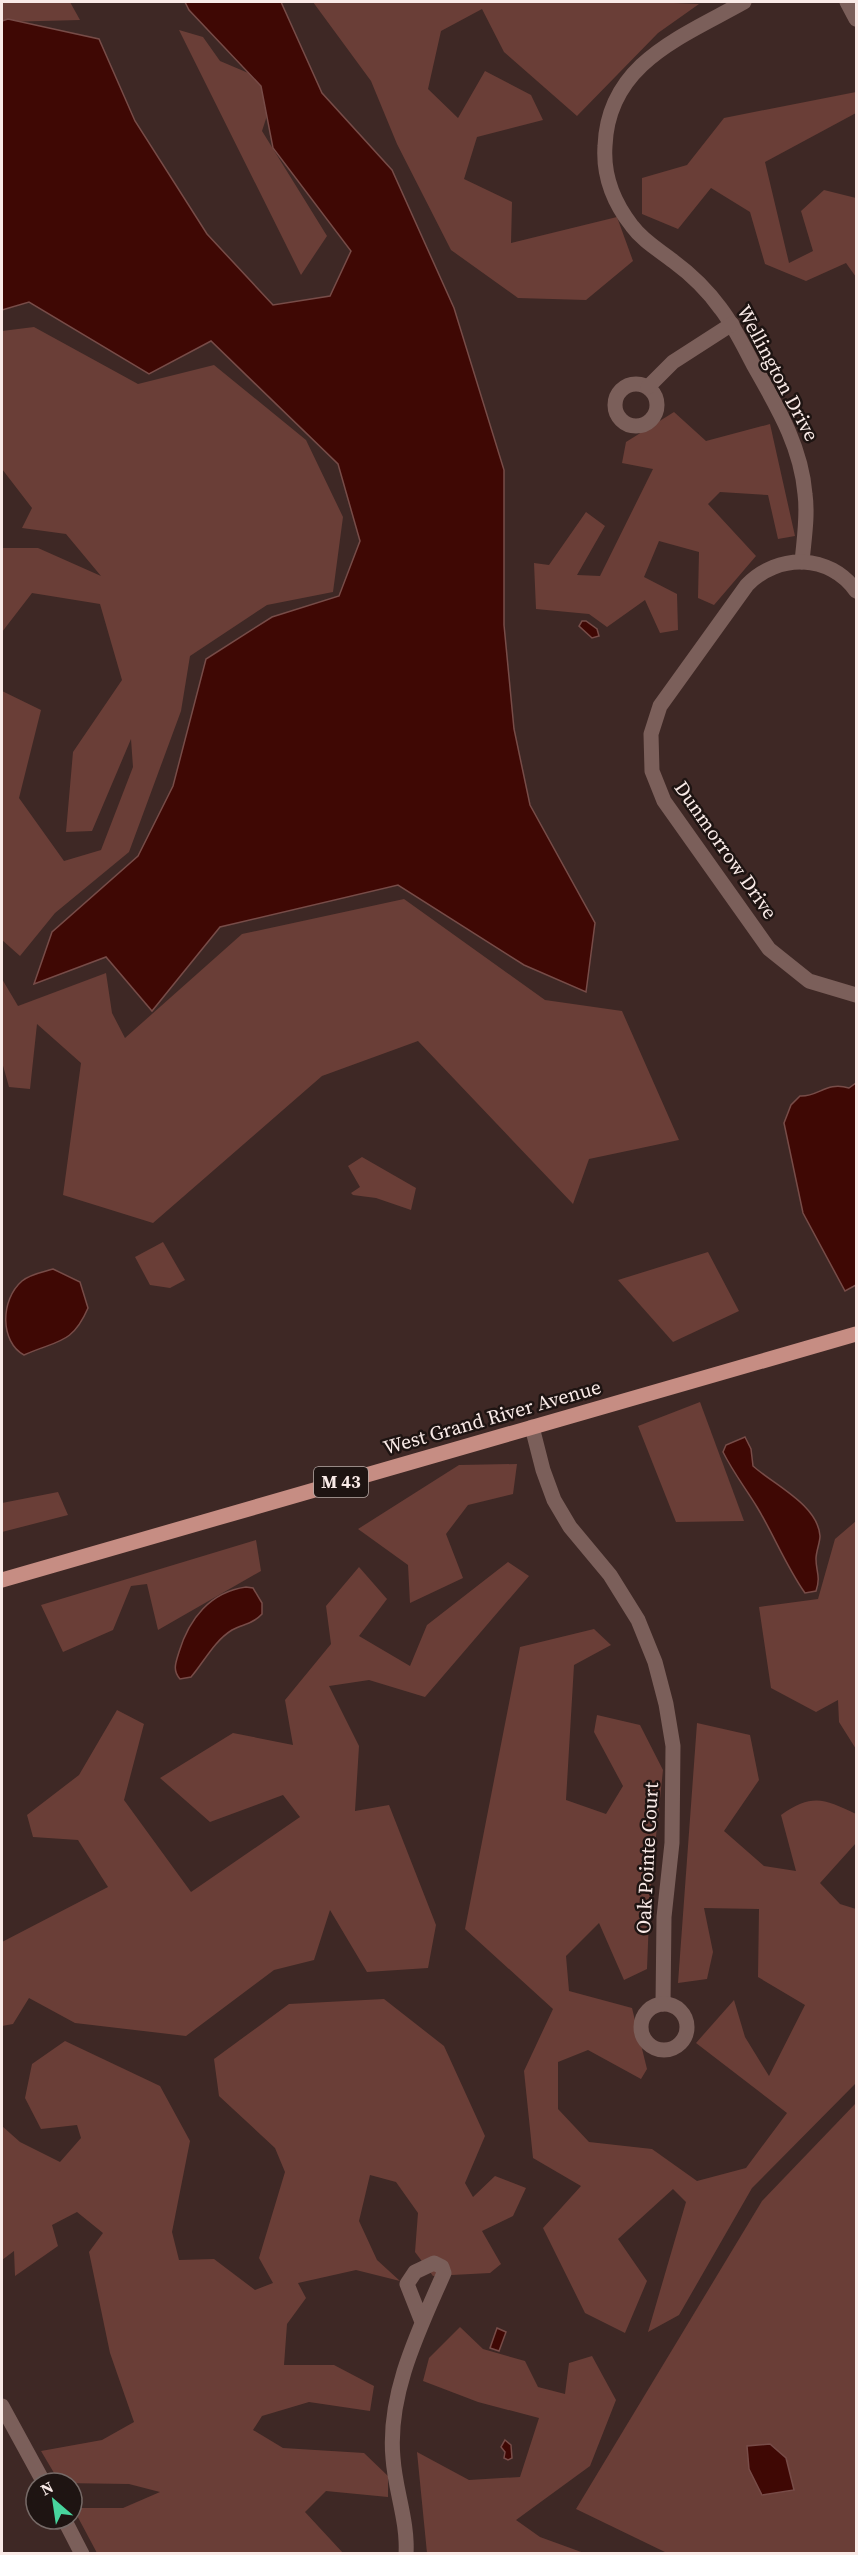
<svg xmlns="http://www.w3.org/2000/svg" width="858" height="2555" font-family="'Source Serif 4',serif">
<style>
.green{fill:#6a3e37}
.water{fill:#3f0804;stroke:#774c48;stroke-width:1.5}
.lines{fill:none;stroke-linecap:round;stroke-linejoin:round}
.minor{stroke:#7b5f5a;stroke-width:15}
.major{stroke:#c68d83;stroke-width:15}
.labels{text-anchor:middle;stroke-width:5;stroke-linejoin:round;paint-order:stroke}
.shield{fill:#1e1412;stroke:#b7aaa7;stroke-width:1.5}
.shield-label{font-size:18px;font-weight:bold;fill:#f9eae7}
.street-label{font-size:20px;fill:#f9eae7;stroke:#1e1412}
</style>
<rect width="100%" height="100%" fill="#3e2825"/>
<!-- green -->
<g class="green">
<path d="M2 2H70L80 20 2 22Z"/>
<path d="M313 2H650L699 4 658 33 577 116 504 52 482 9 441 31 428 89 458 118 485 71 531 95 543 120 477 137 464 179 512 202 511 243 617 217 633 261 586 300 518 298 451 250 397 144 371 81Z"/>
<path d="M179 30 203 37 220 61 277 85 262 131 327 236 301 275Z"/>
<path d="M856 92V113L765 162 789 263 813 251 801 211 824 190 856 198V277L846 263 806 281 765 264 750 212 711 188 678 229 642 214V178L687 165 724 118Z"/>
<path d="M34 327 138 384 214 365 306 440 343 517 333 592 267 605 190 656 181 711 129 852 55 913 20 956 2 940V691L41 710 19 798 64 861 101 850 133 767 131 739 92 831 66 832 73 752 122 680 100 604 32 593 2 632V548H38L101 576 66 534 22 528 32 508 2 469V331Z"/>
<path d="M674 412 706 441 770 424 795 536 778 539 768 495 720 492 708 504 756 556 714 605 698 598 699 552 659 541 644 577 677 594 678 630 660 633 645 600 607 627 589 614 536 609 534 563 549 565 586 512 605 526 577 575 600 576 653 469 622 463 626 442Z"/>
<path d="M404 899 545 1000 622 1011 679 1140 589 1159 573 1204 418 1041 322 1076 153 1223 63 1195 81 1063 37 1024 30 1089 9 1087 2 1062V979L18 1006 106 973 112 1013 125 1038 242 934Z"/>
<path d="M362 1157 416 1188 411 1210 376 1198 353 1195 351 1193 360 1187 348 1166Z"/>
<path d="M163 1242 185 1280 170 1288 150 1285 135 1257Z"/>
<path d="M708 1252 739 1311 673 1342 618 1280Z"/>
<path d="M700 1402 744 1521 676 1522 638 1426Z"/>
<path d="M517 1464 513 1494 468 1505 446 1534 463 1578 410 1603 408 1565 358 1529 459 1465Z"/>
<path d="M58 1492 68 1515 2 1532V1503Z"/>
<path d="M856 1521V1749L839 1722 838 1700 816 1712 771 1688 759 1607 818 1599 835 1539Z"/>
<path d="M256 1540 261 1571 158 1630 147 1584 131 1586 113 1630 63 1652 41 1605Z"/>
<path d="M508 1562 529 1576 425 1697 369 1680 329 1686 359 1746 355 1811 389 1805 436 1925 428 1968 367 1972 330 1910 314 1960 274 1970 186 2036 75 2023 29 1998 13 2024 2 2026V1942L108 1887 78 1840 33 1837 27 1815 79 1775 117 1710 144 1724 124 1800 191 1892 300 1817 283 1795 210 1822 160 1778 233 1733 293 1745 285 1700 331 1644 326 1606 359 1567 387 1599 359 1636 410 1666 427 1625Z"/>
<path d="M594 1629 611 1645 574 1665 566 1800 606 1814 623 1786 594 1732 597 1715 640 1725 663 1770 650 1893 647 1969 624 1980 599 1923 566 1956 569 1991 632 2008 647 2069 641 2079 588 2050 558 2062V2109L589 2142 652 2149 697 2181 746 2168 787 2113 696 2043 734 2000 745 2037 769 2076 805 2005 758 1977 759 1909 704 1908 713 1952 707 1979 678 1983 697 1723 750 1735 759 1780 724 1831 764 1866 796 1871 781 1815C813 1793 824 1799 856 1814V1843L820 1883 840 1904 856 1909V2083L752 2188 679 2315 648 2332 686 2202 673 2189 618 2239 647 2281 625 2333 585 2313 543 2228 581 2186 533 2158 524 2071 553 2009 465 1929 520 1647Z"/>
<path d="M384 1999 444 2046 485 2136 465 2183 473 2197 495 2176 526 2188 513 2216 482 2231 501 2264 490 2273 433 2276 415 2252 418 2213 396 2182 370 2175 359 2221 377 2260 400 2281 356 2270 298 2283 306 2298 287 2324 284 2365H334L374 2386 370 2411 309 2402 262 2416 253 2430 283 2448 364 2453 388 2476V2497L326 2491 305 2512 343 2553H97L73 2508H123L160 2492 129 2484 60 2483 41 2451 102 2440 134 2422 110 2353 89 2252 103 2233 77 2212 52 2225 58 2246 15 2276 14 2251 2 2260V2126L20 2142 60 2162 81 2138 77 2125 41 2129 25 2098 32 2064 65 2041 160 2086 190 2141 172 2232 179 2260 214 2259 255 2290 273 2283 259 2258 285 2172 275 2148 219 2096 214 2059 289 2004Z"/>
<path d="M856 2103V2553H667L576 2509 762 2201Z"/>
<path d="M460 2327 483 2349 525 2361 538 2387 565 2394 569 2363 592 2356 616 2400 590 2466 516 2520 540 2537 584 2553H427L417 2452 469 2480 520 2477 539 2418 478 2402 423 2381 429 2358Z"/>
</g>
<!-- water -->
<g class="water">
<path d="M185 2H281L322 93 392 170 454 308 504 470V625L514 729 530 805 595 923 586 992 524 965 398 885 220 927 152 1011 106 957 34 984 52 932 138 856 173 786 206 659 272 617 339 596 360 541 338 464 211 341 149 374 29 302 2 310V21L8 19 99 39 135 121 207 234 273 305 330 296 351 251 273 148 261 86 189 10Z"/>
<path d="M582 621H586L597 629 599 636 592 638 579 626Z"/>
<path d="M856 1083V1285L845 1291 803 1213 784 1123 791 1105 800 1096C819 1097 826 1081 849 1088Z"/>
<path d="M53 1269 80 1282 88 1308C72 1345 57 1340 24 1355 0 1342 0 1300 22 1281 30 1274 43 1272 53 1269Z"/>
<path d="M745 1437 751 1449 753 1466C774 1485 818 1505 820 1536 820 1543 816 1551 816 1559 816 1572 821 1576 816 1591L805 1593C786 1566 774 1535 757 1507 746 1489 733 1472 723 1452L726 1445Z"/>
<path d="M246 1587 253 1588 262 1603V1614C253 1624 243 1624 232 1630 214 1641 204 1662 191 1677L180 1679C172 1670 176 1662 179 1652 189 1619 210 1592 246 1587Z"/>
<path d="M497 2328 506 2332 499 2351 490 2348Z"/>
<path d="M505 2440 511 2445 512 2458 508 2460 504 2458 505 2452 501 2447Z"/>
<path d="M770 2444 786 2458 794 2490 762 2495 749 2469 747 2446Z"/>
</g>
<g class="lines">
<!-- minor -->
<g class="minor">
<path d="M744 2C682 37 608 63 605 146 603 175 614 203 632 226 643 241 659 250 673 261 692 275 708 291 721 309 734 326 743 345 753 364 776 405 801 445 805 494 808 516 804 539 802 562"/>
<path d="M847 2 856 19"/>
<circle cx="636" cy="405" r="21"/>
<path d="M648 387 673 362 732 324"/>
<path d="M856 591C830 554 778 553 747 585L660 706 651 734 652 771 664 801 769 949 809 981 856 995"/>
<path d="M532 1427 543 1470 554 1500 570 1527 610 1575 638 1620 655 1662 666 1704 673 1746 672 1843 664 1917 663 2004"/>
<circle cx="664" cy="2027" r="23"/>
<path d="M2 2406 44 2483"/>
<path d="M64 2519 82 2554"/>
<path d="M406 2554C408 2521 395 2490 393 2458 387 2394 419 2330 444 2273L442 2267 434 2263 415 2272 407 2284 422 2322"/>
</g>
<!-- major -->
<path class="major" d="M2 1580 856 1334"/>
</g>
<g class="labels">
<!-- shield labels -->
<rect class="shield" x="314" y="1467" width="54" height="30" rx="4.5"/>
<g class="shield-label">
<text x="341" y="1488">M 43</text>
</g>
<!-- street labels -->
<g class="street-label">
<text transform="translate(778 373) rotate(62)" y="7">Wellington Drive</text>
<text transform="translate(726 850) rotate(55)" y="7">Dunmorrow Drive</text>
<text transform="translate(492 1417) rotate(-16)" y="7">West Grand River Avenue</text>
<text transform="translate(647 1858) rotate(-87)" y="7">Oak Pointe Court</text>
</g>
</g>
<!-- border -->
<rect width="858" height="2555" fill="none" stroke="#f9eae7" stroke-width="6"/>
<!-- north arrow -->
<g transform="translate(54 2501) rotate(331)"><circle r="28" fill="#1e1412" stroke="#766a67" stroke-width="1.5"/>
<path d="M0-4.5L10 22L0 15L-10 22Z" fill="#48d49d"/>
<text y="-9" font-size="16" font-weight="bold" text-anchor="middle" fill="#f9eae7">N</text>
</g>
</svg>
